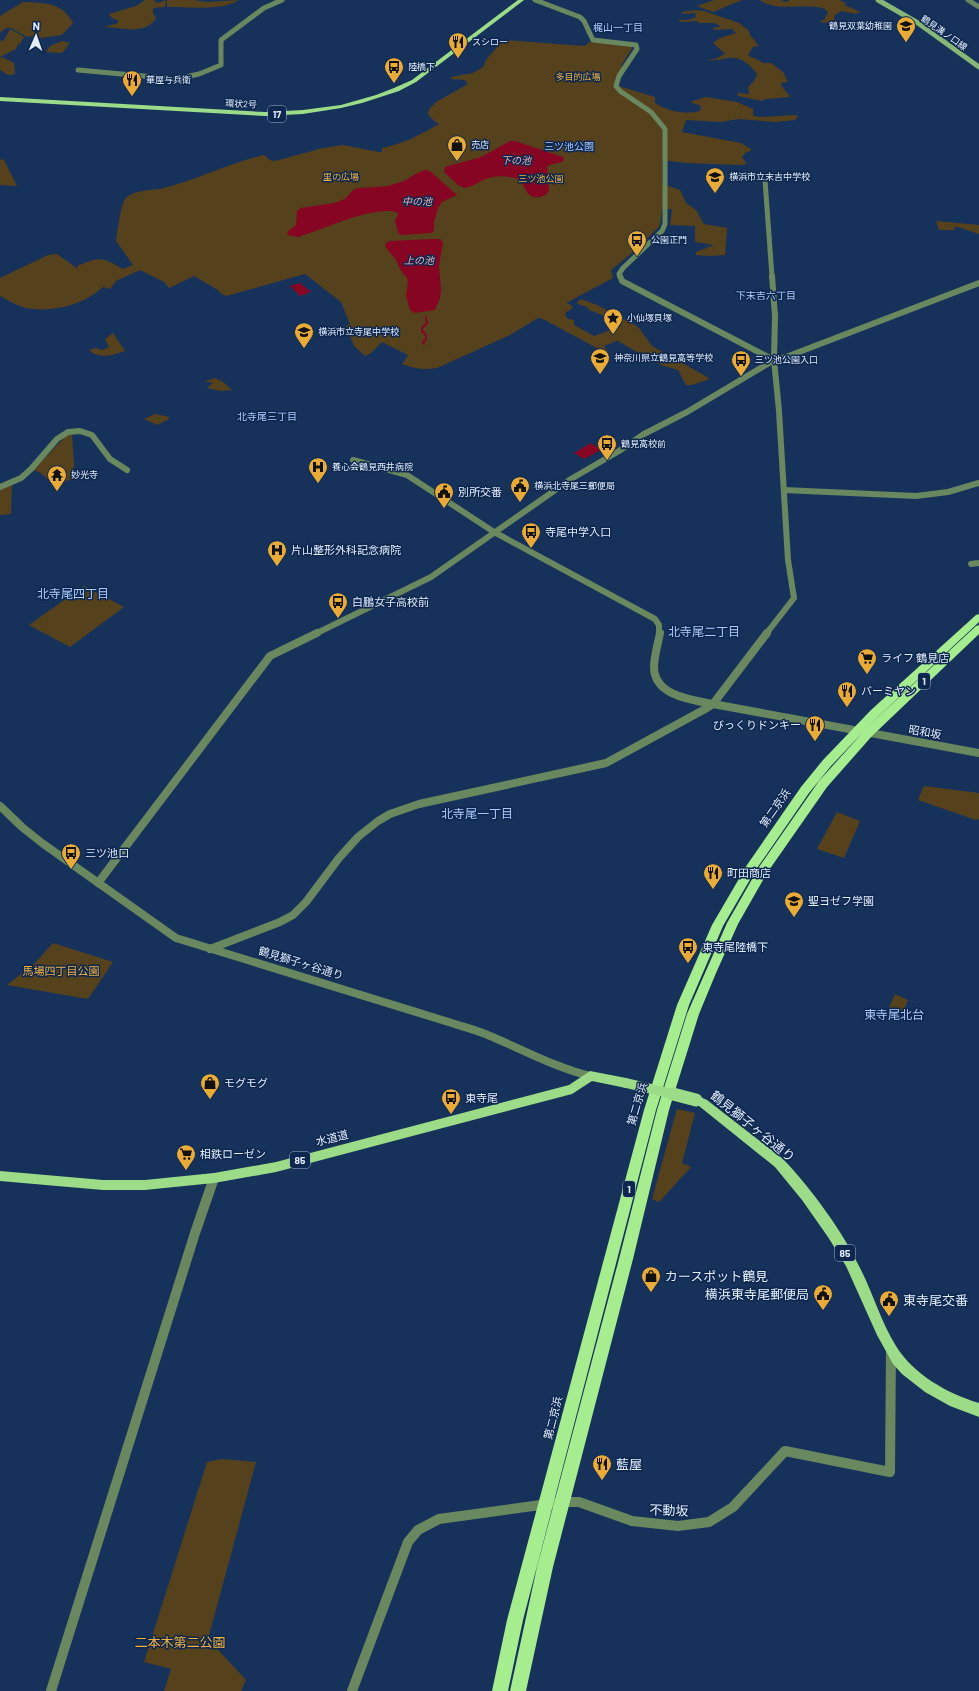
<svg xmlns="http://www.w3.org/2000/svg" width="979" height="1691" font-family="Barlow,'Noto Sans JP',sans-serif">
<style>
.green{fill:#56411d}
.water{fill:#860523}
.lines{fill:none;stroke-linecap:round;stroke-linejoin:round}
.stream{stroke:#860523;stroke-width:2}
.tertiary-far3{stroke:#69885f;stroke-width:5}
.tertiary-far2{stroke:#69885f;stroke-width:6}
.tertiary-far1{stroke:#69885f;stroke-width:8}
.tertiary{stroke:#69885f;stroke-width:10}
.secondary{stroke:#86b776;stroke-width:5}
.primary{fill:#9cdc88;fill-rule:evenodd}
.trunk{fill:#a6ed90;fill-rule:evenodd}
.primary-bridge-far1{stroke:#9cdc88;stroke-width:10}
.primary-bridge{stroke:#9cdc88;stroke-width:13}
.labels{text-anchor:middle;stroke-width:3;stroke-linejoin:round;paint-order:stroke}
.far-poi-label{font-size:9px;fill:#e4eefe;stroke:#0d274f;text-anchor:start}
.far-street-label{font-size:9px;fill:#e4eefe;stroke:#0d274f}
.far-park-label{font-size:9px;fill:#f4b43e;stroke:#0d274f}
.far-neighbourhood-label{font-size:10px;fill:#aaccfe;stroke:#0d274f}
.shield{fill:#0d274f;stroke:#a4b2ca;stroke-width:1}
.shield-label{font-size:10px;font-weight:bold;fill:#e4eefe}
.far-water-label{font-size:10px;font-style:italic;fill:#eeb0b0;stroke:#0d274f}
.poi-label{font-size:11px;fill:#e4eefe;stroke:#0d274f;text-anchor:start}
.street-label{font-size:11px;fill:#e4eefe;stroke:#0d274f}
.park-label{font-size:11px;fill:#f4b43e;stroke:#0d274f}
.neighbourhood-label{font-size:12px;fill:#aaccfe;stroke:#0d274f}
.near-street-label{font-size:13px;fill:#e4eefe;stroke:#0d274f}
.near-poi-label{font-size:13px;fill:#e4eefe;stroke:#0d274f;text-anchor:start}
.near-park-label{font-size:13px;fill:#f4b43e;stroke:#0d274f}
</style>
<rect width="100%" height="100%" fill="#17325a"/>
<!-- green -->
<g class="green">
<path d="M145 0H153L158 3 166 0 165 7 153 8V13L156 18C147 35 121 28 105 27L118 23V20L112 18 109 14 136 6Z"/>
<path d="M167 0H193L207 2 239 0C219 12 190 6 167 7Z"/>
<path d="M714 0H742L713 12 697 6Z"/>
<path d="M760 0H780L786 2 790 0H840L847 4 844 5 861 12 857 13V14L841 11 835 15 834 19 846 26 845 27 846 32 835 24 820 22 822 20H824L828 12C819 0 777 14 760 0Z"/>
<path d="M23 2C45 3 62 2 73 23L62 35 34 39H32V36L27 37 11 28H6L0 33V16Z"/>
<path d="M696 10 704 11 739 23 749 31 750 35 759 46 753 47 748 55C753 59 759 59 763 63H771L783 72 788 82 781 83V85L790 97 765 99 762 101 738 96 737 93 749 94 748 87 754 81 757 74C747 62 740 55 723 59 717 60 712 61 707 60L715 59 725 54 713 43 720 38 736 33 732 29 714 30 713 27 716 28 721 26 714 23H699L697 21 681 22 678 19C684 21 690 20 696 17L695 13 683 14 681 12Z"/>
<path d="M10 29 24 37 20 44H18L16 49 0 57V41L4 40Z"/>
<path d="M503 40 585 46 589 42 630 46 632 48 631 50 621 66 622 67 615 85 655 97V103C667 111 685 115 700 111L701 106 690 102 706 97 737 102 753 109V116L761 117 794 115 798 116 795 120 776 122 738 119 721 122 686 120 682 132 741 143 751 149V151L746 152 742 157 747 164 741 165 686 163 662 160V184L680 190 686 203 696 210 704 224 727 228 725 255 709 256 696 255V252L714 245 695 242V226L670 225 672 209H662L660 225 658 228 633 252 611 270 613 278 566 303 570 304 573 308 566 312 565 315 568 319 574 320V325L594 336 622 326C610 320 600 313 589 310L587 307 578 304 577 302 581 299 597 305 635 325 639 328 652 346 709 378 707 380 692 385H686L678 370 661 365 619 342V340L604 346 609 353H606L543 319 538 318 510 335 437 368C424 370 415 369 402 364L408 355 382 342 371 353 365 356 354 346 346 326 350 324 341 302 305 274 226 296 220 293 218 290 194 276 169 288 164 282 140 270 116 281 110 289 103 287C84 305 51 313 26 308 17 306 8 300 0 296V278L48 255 57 254 78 269 77 266C101 256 101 257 123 269L133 265 116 241C117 233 121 204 125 199 131 191 150 190 159 189 195 181 228 163 264 155L270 160 275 161 323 148 343 145 379 152H382V148C403 144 420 135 439 124L434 121 428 114 429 109 436 102 468 84 465 80 451 79V77L473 73 483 67 486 60Z"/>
<path d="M62 41 70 43 62 53 46 52 50 46Z"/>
<path d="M2 57 14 63 15 74 8 75 0 70V58Z"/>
<path d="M3 159 4 160 17 186 0 185V160Z"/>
<path d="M936 221 979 225V234L958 227H954L955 230H939Z"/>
<path d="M113 333 125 351C112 355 100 360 89 350L96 348 102 350 109 347 105 339Z"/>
<path d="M215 378 223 382 232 390 221 391 207 388 213 383 205 381Z"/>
<path d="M155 414 169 417V419L157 425 144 419Z"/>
<path d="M67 435H72L74 464 72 480 52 482 39 472 33 470Z"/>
<path d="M10 485H12L11 514 0 515V490Z"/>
<path d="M84 586 124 607 70 647 29 625Z"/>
<path d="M924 786 979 793V819L976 820 918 800Z"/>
<path d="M837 812 860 821 844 858 817 849Z"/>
<path d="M53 943 113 962 88 999 7 985 36 962Z"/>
<path d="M895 994 908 1000 902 1014 888 1010Z"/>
<path d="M677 1109 695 1113 682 1163 691 1167 659 1202 652 1199Z"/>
<path d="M222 1459 256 1462 208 1639 246 1680 241 1691H164L171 1669 144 1662 207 1462Z"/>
</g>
<!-- water -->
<g class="water">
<path d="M510 141H515L563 157 564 160 562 162 549 165 547 167 549 190 546 195C528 202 528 192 520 180 510 175 493 175 483 180 477 183 472 187 465 188L458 185 444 172 445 167 481 157Z"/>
<path d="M426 170 430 171 457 195 442 202 438 208 434 222V231L431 233 402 235 398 233 395 221 398 214 397 212C371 206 325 229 298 237L288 235 287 232 296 225 297 211 301 208 334 203 345 199 353 190 359 188 388 186 404 181 421 171Z"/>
<path d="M433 239H440L443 243 439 265 441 290 440 298 435 310 415 313 410 310 406 296 408 282 407 278 401 271 396 260 385 246 386 243 390 241Z"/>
<path d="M300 283 311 292 300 296 290 286Z"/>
<path d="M591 443 601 450 584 459 574 453Z"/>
</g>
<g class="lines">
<!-- stream -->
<path class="stream" d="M424 344 423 342 426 339V335L422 331V328L427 323 426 317"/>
<!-- tertiary-far3 -->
<g class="tertiary-far3">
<path d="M535 0 580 17 584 21 593 40 636 45 637 49 619 76 616 86 620 91 651 112 665 129V224L662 231 623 268 619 274 620 277"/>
<path d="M968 0 979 7"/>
<path d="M78 70 176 79 199 74 221 65V40L264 8 282 0"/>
<path d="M765 180 772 277"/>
</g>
<!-- tertiary-far2 -->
<g class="tertiary-far2">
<path d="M620 276 622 281 774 360"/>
<path d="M353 460 407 475 494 532 655 619 659 625V634"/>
<path d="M0 487 21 478 31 469 57 439 68 432 80 431 92 435 110 459 127 470"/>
<path d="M784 490 916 496 948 492 979 483"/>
<path d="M971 564 979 563"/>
<path d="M315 634 431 577 571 479 619 451 644 434 687 412 774 360 786 357 979 283"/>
<path d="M766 634 794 598 788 560 779 411 774 360 775 316 772 276"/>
</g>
<!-- tertiary-far1 -->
<g class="tertiary-far1">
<path d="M660 633C658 644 654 656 654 667 654 696 692 700 713 704L979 753"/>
<path d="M0 806 22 827 42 843 176 938 455 1024C467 1028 479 1031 490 1036 524 1050 554 1067 590 1076"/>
<path d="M98 883 270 656 317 633"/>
<path d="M210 949 280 922 293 915 306 902 339 858 358 837 378 821 390 814 419 804 606 763 707 708 713 704 767 633"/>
</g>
<!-- tertiary -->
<g class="tertiary">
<path d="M51 1691 195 1233 214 1178"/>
<path d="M352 1691 408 1542 418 1530 439 1519 562 1502H579L632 1521 678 1526 709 1522 733 1507 785 1451 890 1472 891 1349"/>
</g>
<!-- secondary -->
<path class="secondary" d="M878 0 918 23 979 67"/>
<!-- primary -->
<g class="primary">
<path d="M518 0H524L416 82 399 91 362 103 341 108 303 114 265 116 0 101V97L265 112 303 110 341 105 376 95 394 88 412 80Z"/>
<path d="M590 1071 626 1078 630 1080 632 1083 630 1086 626 1088 592 1081 572 1094 276 1172 214 1183 145 1190H103L0 1181V1171L103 1180H145L214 1173 276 1162 569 1085Z"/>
<path d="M696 1095 707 1100 783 1159C811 1188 843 1232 860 1268 873 1293 881 1322 896 1346 913 1374 948 1394 979 1403V1417L950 1406 925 1392 902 1374 893 1364 877 1335 846 1266 828 1237 802 1200 775 1167 699 1106 692 1103 690 1100 692 1097Z"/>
</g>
<!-- trunk -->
<path class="trunk" d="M979 614V622L864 730 976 626 979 625V634L872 736 827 787 767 873 738 924 716 973 699 1014 669 1110 633 1259 553 1567 526 1691H510L537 1567 619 1259 657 1110 687 1014 727 923 759 867 819 781 864 731 831 766 809 793 755 871 723 926 689 1005 656 1110 523 1620 508 1691H492L507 1620 644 1110 677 1005 712 925 747 865 801 787 823 760 871 710 976 615Z"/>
<!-- primary-bridge-far1 -->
<path class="primary-bridge-far1" d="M626 1083 677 1095"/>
<!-- primary-bridge -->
<path class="primary-bridge" d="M673 1094 696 1100"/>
</g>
<!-- icons -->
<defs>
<g id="school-pin" transform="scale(1)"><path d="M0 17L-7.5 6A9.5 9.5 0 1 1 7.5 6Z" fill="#e9ab38" stroke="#0d274f"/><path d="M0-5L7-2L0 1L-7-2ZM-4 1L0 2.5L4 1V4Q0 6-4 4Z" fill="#111"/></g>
<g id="restaurant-pin" transform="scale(1)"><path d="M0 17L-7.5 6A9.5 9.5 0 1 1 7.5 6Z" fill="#e9ab38" stroke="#0d274f"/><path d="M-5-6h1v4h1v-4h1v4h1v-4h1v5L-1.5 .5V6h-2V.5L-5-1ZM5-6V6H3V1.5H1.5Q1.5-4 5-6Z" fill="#111"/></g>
<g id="bus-pin" transform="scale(1)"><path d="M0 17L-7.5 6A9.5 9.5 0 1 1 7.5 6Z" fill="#e9ab38" stroke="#0d274f"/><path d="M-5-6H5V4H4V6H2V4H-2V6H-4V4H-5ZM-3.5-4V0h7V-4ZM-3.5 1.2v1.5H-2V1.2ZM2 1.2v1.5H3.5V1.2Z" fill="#111"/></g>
<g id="shop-pin" transform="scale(1)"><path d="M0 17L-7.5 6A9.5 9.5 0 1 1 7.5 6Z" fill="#e9ab38" stroke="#0d274f"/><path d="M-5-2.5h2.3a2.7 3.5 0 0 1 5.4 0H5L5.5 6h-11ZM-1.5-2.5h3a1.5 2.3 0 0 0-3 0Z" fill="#111"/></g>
<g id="sight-pin" transform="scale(1)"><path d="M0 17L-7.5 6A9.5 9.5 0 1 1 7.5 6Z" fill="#e9ab38" stroke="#0d274f"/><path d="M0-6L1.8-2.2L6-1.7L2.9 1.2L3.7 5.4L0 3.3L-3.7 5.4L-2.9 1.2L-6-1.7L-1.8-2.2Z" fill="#111"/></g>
<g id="hospital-pin" transform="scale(1)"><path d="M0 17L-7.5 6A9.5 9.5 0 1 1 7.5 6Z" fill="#e9ab38" stroke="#0d274f"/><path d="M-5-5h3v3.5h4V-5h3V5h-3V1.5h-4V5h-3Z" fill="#111"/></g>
<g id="temple-pin" transform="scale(1)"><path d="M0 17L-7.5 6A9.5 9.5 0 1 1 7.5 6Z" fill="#e9ab38" stroke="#0d274f"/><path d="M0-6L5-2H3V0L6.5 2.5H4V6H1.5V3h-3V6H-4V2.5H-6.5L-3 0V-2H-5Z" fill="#111"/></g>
<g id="civic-pin" transform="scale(1)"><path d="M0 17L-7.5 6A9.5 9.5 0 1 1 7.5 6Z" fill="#e9ab38" stroke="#0d274f"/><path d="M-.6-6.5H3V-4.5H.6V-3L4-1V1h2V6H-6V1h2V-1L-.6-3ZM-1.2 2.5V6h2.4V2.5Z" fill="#111"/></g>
<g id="supermarket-pin" transform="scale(1)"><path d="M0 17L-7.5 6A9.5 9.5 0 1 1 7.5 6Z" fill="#e9ab38" stroke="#0d274f"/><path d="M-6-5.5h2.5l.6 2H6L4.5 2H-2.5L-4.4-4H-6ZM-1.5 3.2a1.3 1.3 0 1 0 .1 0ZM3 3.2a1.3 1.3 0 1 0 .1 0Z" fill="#111"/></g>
</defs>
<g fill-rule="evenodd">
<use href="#school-pin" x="906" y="26"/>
<use href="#restaurant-pin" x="458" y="42"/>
<use href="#bus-pin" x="394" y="67"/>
<use href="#restaurant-pin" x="132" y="80"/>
<use href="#shop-pin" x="457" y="145"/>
<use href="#school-pin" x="715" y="177"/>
<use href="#bus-pin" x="637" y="240"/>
<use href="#sight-pin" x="613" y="318"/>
<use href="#school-pin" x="304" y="332"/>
<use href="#school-pin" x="600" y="358"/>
<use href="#bus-pin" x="741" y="360"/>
<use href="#bus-pin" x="607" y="444"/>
<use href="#hospital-pin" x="318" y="467"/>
<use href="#temple-pin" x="57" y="475"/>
<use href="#civic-pin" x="520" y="486"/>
<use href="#civic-pin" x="444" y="492"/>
<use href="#bus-pin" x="531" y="532"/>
<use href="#hospital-pin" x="277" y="550"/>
<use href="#bus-pin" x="338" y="602"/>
<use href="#supermarket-pin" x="867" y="658"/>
<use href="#restaurant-pin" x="847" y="691"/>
<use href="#restaurant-pin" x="815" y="725"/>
<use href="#bus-pin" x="71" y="853"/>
<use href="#restaurant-pin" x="713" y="873"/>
<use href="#school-pin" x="794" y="901"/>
<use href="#bus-pin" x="688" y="947"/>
<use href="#shop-pin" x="210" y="1083"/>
<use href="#bus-pin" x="451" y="1098"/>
<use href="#supermarket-pin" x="186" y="1154"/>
<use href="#shop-pin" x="651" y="1276"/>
<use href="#civic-pin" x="823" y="1294"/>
<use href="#civic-pin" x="889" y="1300"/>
<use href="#restaurant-pin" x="602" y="1464"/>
</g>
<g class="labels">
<!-- far-poi labels -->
<g class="far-poi-label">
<text x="892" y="29" text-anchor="end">鶴見双葉幼稚園</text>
<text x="472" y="45">スシロー</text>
<text x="408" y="70">陸橋下</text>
<text x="146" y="83">華屋与兵衛</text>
<text x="471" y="148">売店</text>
<text x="729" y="180">横浜市立末吉中学校</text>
<text x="651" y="243">公園正門</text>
<text x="627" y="321">小仙塚貝塚</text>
<text x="318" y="335">横浜市立寺尾中学校</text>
<text x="614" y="361">神奈川県立鶴見高等学校</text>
<text x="755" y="363">三ツ池公園入口</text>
<text x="621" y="447">鶴見高校前</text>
<text x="332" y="470">養心会鶴見西井病院</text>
<text x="71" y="478">妙光寺</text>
<text x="534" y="489">横浜北寺尾三郵便局</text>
</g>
<!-- far-street labels -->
<g class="far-street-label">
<text transform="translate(944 33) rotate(35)" y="3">鶴見溝ノ口線</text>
<text transform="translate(241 104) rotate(3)" y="3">環状2号</text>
</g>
<!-- far-park labels -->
<g class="far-park-label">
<text x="578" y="80">多目的広場</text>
<text x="341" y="180">里の広場</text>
<text x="541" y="182">三ツ池公園</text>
</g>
<!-- far-neighbourhood labels -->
<g class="far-neighbourhood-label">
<text x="618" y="31">梶山一丁目</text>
<text x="569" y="150">三ツ池公園</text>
<text x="766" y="299">下末吉六丁目</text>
<text x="267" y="420">北寺尾三丁目</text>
</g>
<!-- shield labels -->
<g class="shield">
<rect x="268" y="106" width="18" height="16" rx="3"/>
<rect x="918" y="673" width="12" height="16" rx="3"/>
<rect x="290" y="1152" width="20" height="16" rx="3"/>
<rect x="623" y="1181" width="12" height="16" rx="3"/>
<rect x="835" y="1245" width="20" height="16" rx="3"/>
</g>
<g class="shield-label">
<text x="277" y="118">17</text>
<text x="924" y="685">1</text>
<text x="300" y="1164">85</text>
<text x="629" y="1193">1</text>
<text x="845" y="1257">85</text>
</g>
<!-- far-water labels -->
<g class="far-water-label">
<text x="516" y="164">下の池</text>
<text x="417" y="205">中の池</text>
<text x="419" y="264">上の池</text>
</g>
<!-- poi labels -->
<g class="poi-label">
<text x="458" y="496">別所交番</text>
<text x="545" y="536">寺尾中学入口</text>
<text x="291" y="554">片山整形外科記念病院</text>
<text x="352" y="606">白鵬女子高校前</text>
<text x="881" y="662">ライフ 鶴見店</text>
<text x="861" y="695">バーミヤン</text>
<text x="801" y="729" text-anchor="end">びっくりドンキー</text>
<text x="85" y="857">三ツ池口</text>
<text x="727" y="877">町田商店</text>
<text x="808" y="905">聖ヨゼフ学園</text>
<text x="702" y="951">東寺尾陸橋下</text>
<text x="224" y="1087">モグモグ</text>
<text x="465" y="1102">東寺尾</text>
<text x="200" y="1158">相鉄ローゼン</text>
</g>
<!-- street labels -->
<g class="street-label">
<text transform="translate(925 732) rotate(10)" y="4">昭和坂</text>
<text transform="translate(775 808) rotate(-55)" y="4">第二京浜</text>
<text transform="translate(301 963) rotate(17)" y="4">鶴見獅子ヶ谷通り</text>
<text transform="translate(637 1104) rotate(-74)" y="4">第二京浜</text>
<text transform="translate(332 1138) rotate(-14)" y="4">水道道</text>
<text transform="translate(553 1418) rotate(-76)" y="4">第二京浜</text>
</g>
<!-- park labels -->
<g class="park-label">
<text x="61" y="975">馬場四丁目公園</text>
</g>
<!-- neighbourhood labels -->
<g class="neighbourhood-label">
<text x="73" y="598">北寺尾四丁目</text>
<text x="704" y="636">北寺尾二丁目</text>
<text x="477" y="818">北寺尾一丁目</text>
<text x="894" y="1019">東寺尾北台</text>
</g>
<!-- near-street labels -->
<g class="near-street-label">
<text transform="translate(753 1126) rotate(39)" y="5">鶴見獅子ヶ谷通り</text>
<text transform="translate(669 1510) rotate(2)" y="5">不動坂</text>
</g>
<!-- near-poi labels -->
<g class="near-poi-label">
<text x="665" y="1281">カースポット鶴見</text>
<text x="809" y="1299" text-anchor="end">横浜東寺尾郵便局</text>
<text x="903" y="1305">東寺尾交番</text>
<text x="616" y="1469">藍屋</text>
</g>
<!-- near-park labels -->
<g class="near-park-label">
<text x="180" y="1647">二本木第二公園</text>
</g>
</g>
<!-- north arrow -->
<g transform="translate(36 36) rotate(2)" stroke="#0d274f" stroke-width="3" paint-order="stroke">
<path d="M0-3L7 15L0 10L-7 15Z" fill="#e4eefe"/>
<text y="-6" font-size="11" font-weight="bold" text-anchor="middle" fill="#e4eefe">N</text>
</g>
</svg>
